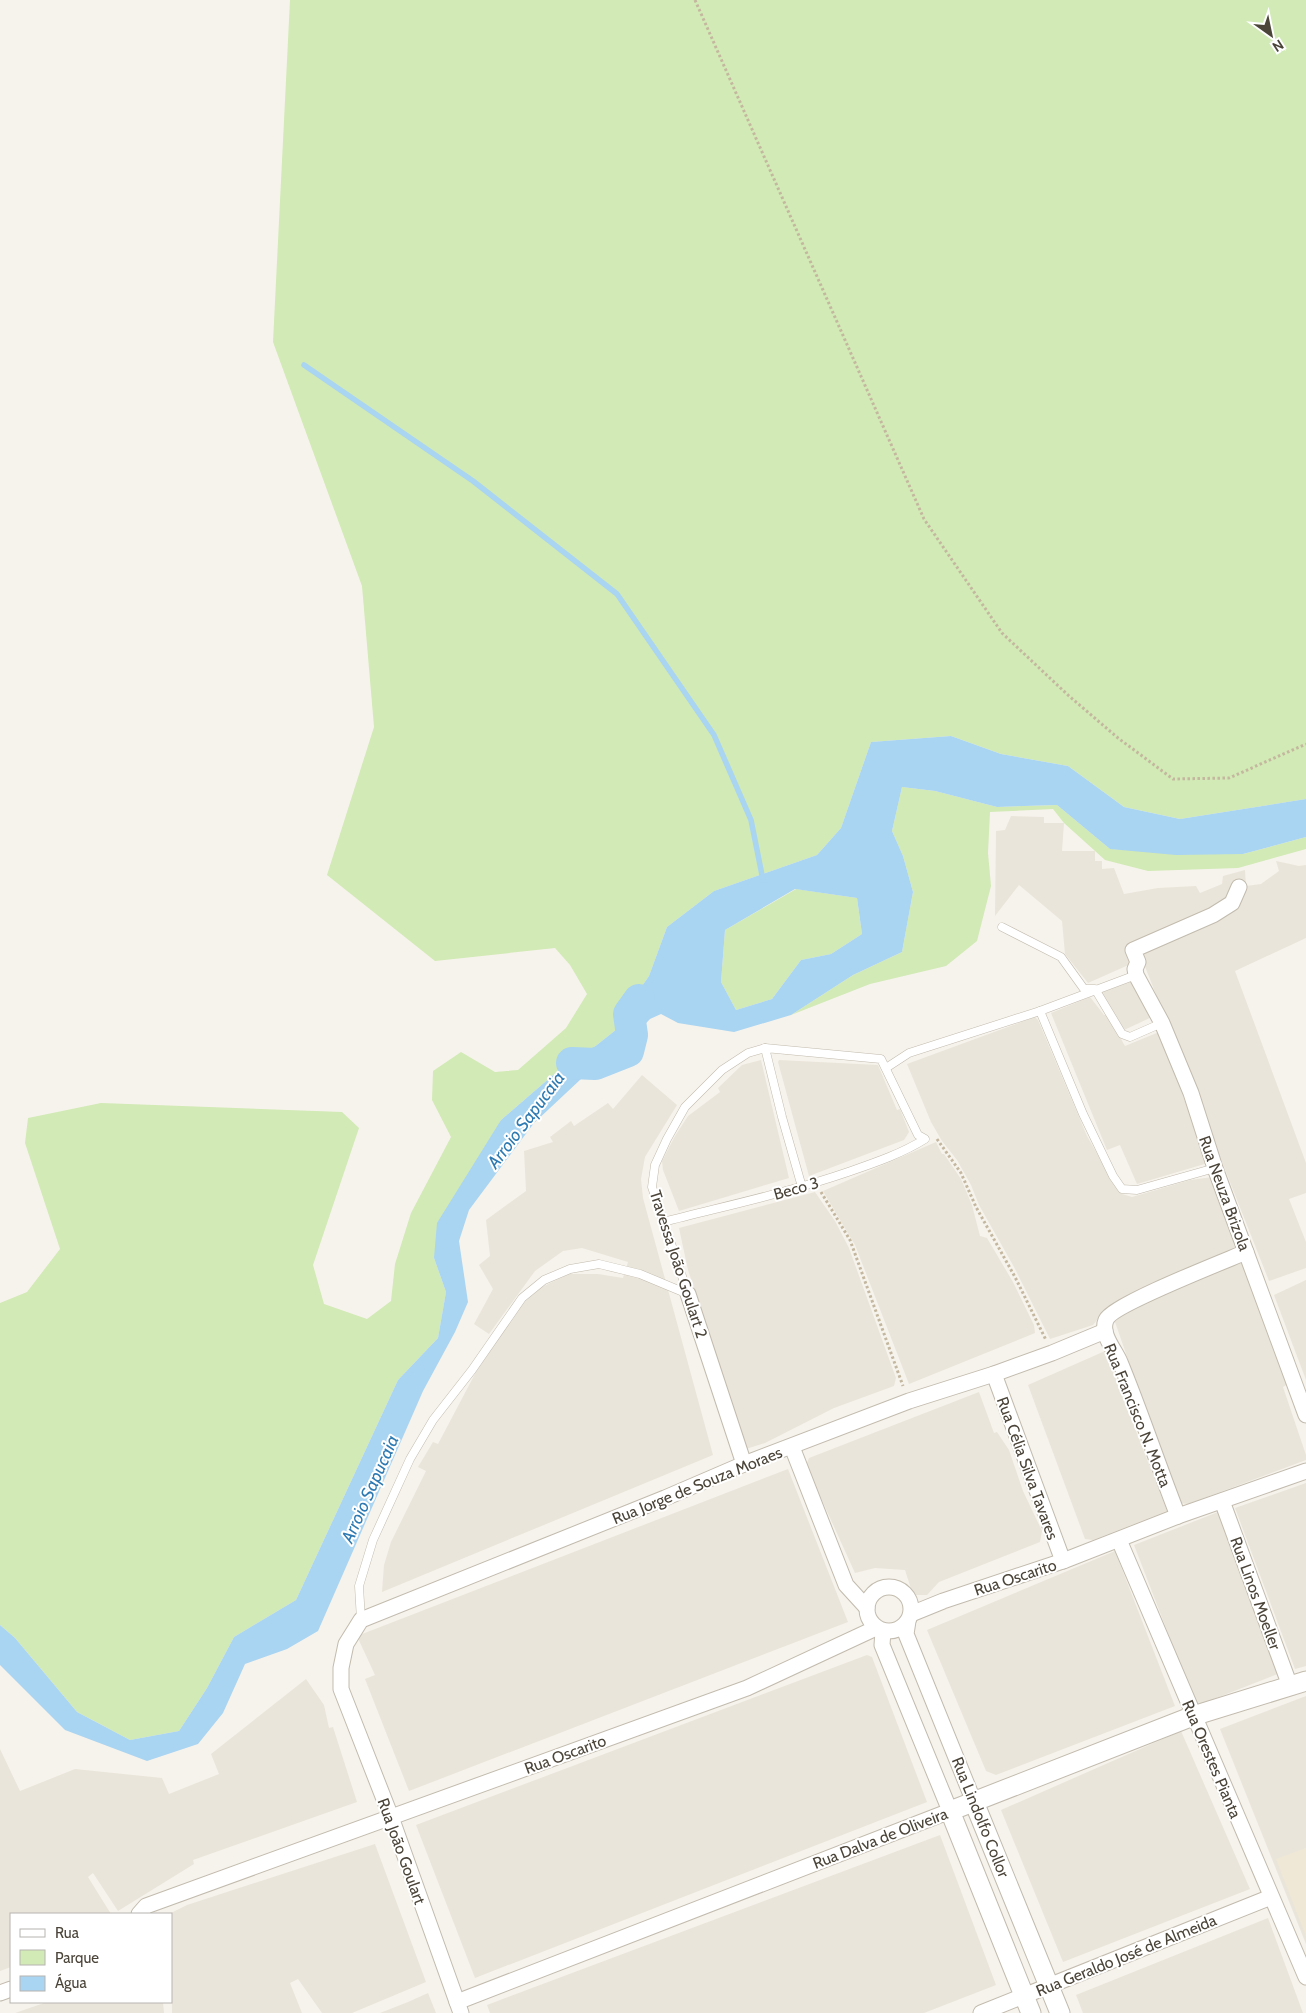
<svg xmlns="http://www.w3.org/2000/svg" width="1306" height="2013" font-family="Cabin,sans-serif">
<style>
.residential{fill:#eae5da}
.education{fill:#efe8d6}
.green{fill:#d2eab5}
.water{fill:#a9d4f2;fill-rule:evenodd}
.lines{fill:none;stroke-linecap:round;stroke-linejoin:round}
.stream{stroke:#a9d4f2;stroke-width:5.5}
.river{stroke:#a9d4f2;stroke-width:32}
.service-casing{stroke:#c2bbae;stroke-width:9}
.minor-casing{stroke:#c2bbae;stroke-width:17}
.tertiary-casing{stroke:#c2bbae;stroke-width:21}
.path{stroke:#c4b79f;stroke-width:3;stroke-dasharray:2.5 2.5;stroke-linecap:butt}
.service{stroke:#fff;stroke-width:8}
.minor{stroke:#fff;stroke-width:15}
.tertiary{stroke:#fff;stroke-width:19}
.labels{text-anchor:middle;stroke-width:4;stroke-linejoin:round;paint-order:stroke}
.street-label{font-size:16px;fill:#4b4439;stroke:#fff}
.water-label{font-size:18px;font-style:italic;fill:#2e7ab2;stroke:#fff}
</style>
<rect width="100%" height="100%" fill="#f6f3ec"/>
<!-- residential -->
<g class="residential">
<path d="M1011 816 1044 817V823H1064L1062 851H1095V861H1102V869L1114 868 1124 894 1158 888 1196 886 1200 893 1222 884 1223 876 1245 870 1246 886 1261 884 1279 871 1276 861 1299 866 1306 865V938L1235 971 1306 1163V1193L1289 1199 1306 1242V1268L1269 1281 1142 959 1088 983 1065 954 1062 921 1019 885 995 916 996 831 1005 830Z"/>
<path d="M1131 980 1152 1017 1124 1030 1101 992Z"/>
<path d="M1090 997 1104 1015H1107L1125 1046 1159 1032 1208 1163 1137 1184 1120 1145 1107 1150 1051 1013Z"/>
<path d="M1035 1017 1038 1020 1087 1136 1117 1189 1122 1194 1132 1197 1190 1180 1213 1177 1237 1251 1106 1309 1093 1325 1050 1339 1014 1267 979 1205 971 1185 957 1160 942 1141 931 1122 907 1064Z"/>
<path d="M761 1060 789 1178 679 1211 663 1170 662 1161 675 1136 688 1116 720 1092 718 1088 742 1065Z"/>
<path d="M779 1060 878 1065 897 1110 900 1109 909 1132 904 1140 809 1176 778 1062Z"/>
<path d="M642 1075 677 1105 645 1157 641 1179 643 1198 713 1455 382 1592 384 1565 391 1542 426 1471 418 1467 433 1442 438 1444 476 1372 521 1305 542 1287 569 1274H598L623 1278 628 1262 582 1248 563 1251 535 1271 489 1334 474 1324 493 1289 479 1265 490 1256 486 1220 526 1191 524 1151 553 1142 550 1137 571 1121 574 1126 608 1103 613 1109Z"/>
<path d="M936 1142 942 1154H944L961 1179 972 1205 980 1236 987 1238 1013 1282 1034 1325 1035 1333 909 1384 855 1245 823 1191Z"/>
<path d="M815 1192 835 1221 849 1248 896 1378 894 1386 834 1408 765 1443 746 1449 688 1270 679 1228Z"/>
<path d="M1241 1259 1288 1384 1283 1387 1306 1455V1460L1188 1504 1178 1503 1115 1322 1118 1314Z"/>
<path d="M1306 1280V1380L1274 1295Z"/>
<path d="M1105 1351 1167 1511 1093 1540 1085 1539 1028 1385Z"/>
<path d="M979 1392 994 1433 997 1432 1009 1450 1023 1491 1042 1531 1040 1542 939 1582 927 1595H913L905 1570 875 1568 855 1573 806 1465 809 1458Z"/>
<path d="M788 1469 848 1622 409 1791 365 1679 375 1675 357 1636Z"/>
<path d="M1306 1483V1666L1295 1669 1235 1508Z"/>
<path d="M1218 1512 1280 1673 1196 1706 1134 1545Z"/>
<path d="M1115 1551 1175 1706 996 1775 986 1771 927 1630Z"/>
<path d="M867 1655 872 1657 927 1802 475 1978 416 1825Z"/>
<path d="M306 1679 324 1705 329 1728 333 1727 357 1802 193 1860 194 1864 118 1911 93 1873 88 1877 111 1914H11V1967L0 1971V1749L20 1791 75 1769 162 1778 169 1794 219 1774 211 1754Z"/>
<path d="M1306 1696V1944L1220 1729Z"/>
<path d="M1181 1731 1250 1889 1063 1962 1001 1810Z"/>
<path d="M940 1835 996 1985 924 2013H490L487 2005Z"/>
<path d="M375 1844 426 1982 352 2013H322L298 1979 290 1983 302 2013H172L171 1914H169L187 1905Z"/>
<path d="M1268 1918 1303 2013H1083L1076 1995Z"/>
<path d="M428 1993 436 2013H380L408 2002Z"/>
<path d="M47 2002H163L164 2013H15Z"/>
</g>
<!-- education -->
<path class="education" d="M1306 1848V1936L1276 1859Z"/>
<!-- green -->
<g class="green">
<path d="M290 0H1306V799L1180 819 1124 807 1068 766 1001 754 951 736 871 742 841 828 817 855 714 891 667 927 649 976 631 1002 617 1029 588 1052 567 1063 501 1120 434 1258 446 1292 438 1338 398 1380 296 1600 234 1637 207 1688 179 1731 130 1740 77 1712 15 1638 0 1625V1303L27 1292 60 1249 25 1143 28 1118 101 1103 342 1112 359 1128 313 1265 324 1304 367 1319 391 1301 395 1264 411 1213 451 1137 432 1100 433 1071 461 1052 495 1072 518 1070 566 1028 587 994 570 965 555 948 435 961 327 875 374 727 362 586 273 342Z"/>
<path d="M902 787 935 791 997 807 1057 805 1110 849 1243 854 1306 837V849L1238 868 1148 871 1105 860 1064 823 1053 809 990 812 988 853 991 886 977 941 946 966 870 984 791 1015 853 975 902 952 913 892 903 856 892 831Z"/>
<path d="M796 889 857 898 862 934 831 954 801 960 772 999 736 1010 721 982 725 930Z"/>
</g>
<!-- water -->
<path class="water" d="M951 736 1001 754 1068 766 1124 807 1180 819 1306 799V837L1243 854 1176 855 1110 849 1057 805 997 807 935 791 902 787 892 831 903 856 913 892 902 952 853 975 791 1015 734 1032 678 1023 661 1014 650 1019 603 1069 581 1079 534 1123 469 1210 459 1241 468 1302 455 1332 423 1391 318 1631 287 1649 245 1664 223 1713 198 1744 147 1761 65 1730 0 1665V1625L15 1638 77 1712 130 1740 179 1731 207 1688 234 1637 296 1600 398 1380 438 1338 446 1292 434 1258 437 1223 501 1120 567 1063 588 1052 617 1029 631 1002 649 976 667 927 714 891 817 855 841 828 871 742ZM795 889 857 898 862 934 831 954 801 960 772 999 736 1010 721 982 725 930Z"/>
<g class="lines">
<!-- stream -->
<path class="stream" d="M304 365 473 481 617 594 714 735 751 820 763 880"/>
<!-- river -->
<path class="river" d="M572 1063 595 1064 628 1051 632 1035 629 1014 639 1000"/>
<!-- service casing -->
<g class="service-casing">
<g id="service">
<path d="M1002 927 1061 957 1084 989H1095L1122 1034 1130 1037 1162 1023"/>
<path d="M1040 1011 1083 1114 1113 1176 1122 1189 1137 1190 1215 1168"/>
<path d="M886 1068 909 1053 1040 1011 1136 975"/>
<path d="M663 1222C725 1206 787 1193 848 1172 874 1163 901 1154 925 1139L918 1135 881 1059 765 1048 782 1117 802 1187"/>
<path d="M688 1294 652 1187 655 1165 667 1139 685 1107 722 1070 748 1053 765 1048"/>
<path d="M361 1620 359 1586 373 1540 410 1459 433 1420 472 1370 522 1298 544 1280 570 1269 599 1264 640 1274 688 1294"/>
</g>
</g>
<!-- minor casing -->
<g class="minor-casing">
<g id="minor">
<path d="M1239 887 1232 903 1213 915 1133 950 1138 962 1135 969 1136 975 1162 1023 1191 1093 1215 1168 1306 1415"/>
<path d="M688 1294 744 1464"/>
<path d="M994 1374 1063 1561"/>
<path d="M792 1447 846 1585 867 1608"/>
<path d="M1222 1501 1290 1686"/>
<path d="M1178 1516C1158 1465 1141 1413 1120 1362 1115 1350 1100 1334 1106 1320 1112 1305 1225 1261 1246 1252"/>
<path d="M1119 1540 1306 1977"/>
<circle cx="889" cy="1609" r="22"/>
<path d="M911 1614 943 1601 1063 1561 1178 1516 1306 1471"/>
<path d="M908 1621 906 1634 974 1802"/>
<path d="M139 1914 146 1906 747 1688 876 1628"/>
<path d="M0 1993 11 1989"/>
<path d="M457 2002 950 1811 882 1645 883 1631"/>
<path d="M461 2013 391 1817 341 1689V1668L346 1644 361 1620 665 1498 744 1464 909 1401 994 1374 1052 1353 1105 1331"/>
<path d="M981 2013 1271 1897"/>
</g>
</g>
<!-- tertiary casing -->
<g class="tertiary-casing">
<g id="tertiary">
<path d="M974 1802 1060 2013"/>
<path d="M1031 2013 950 1811 1193 1716 1306 1681"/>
</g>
</g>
<!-- path -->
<g class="path">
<path d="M695 0 924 519 1002 633 1069 696 1118 738 1173 779 1229 778 1306 744"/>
<path d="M937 1139 961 1173 976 1207 1015 1277 1046 1340"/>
<path d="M821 1192 850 1240 903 1386"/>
</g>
<!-- service -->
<use href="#service" class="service"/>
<!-- minor -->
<use href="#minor" class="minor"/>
<!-- tertiary -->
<use href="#tertiary" class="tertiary"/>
</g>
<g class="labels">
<!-- street labels -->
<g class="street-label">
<text transform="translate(796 1188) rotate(-16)" y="6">Beco 3</text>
<text transform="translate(1225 1193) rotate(70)" y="6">Rua Neuza Brizola</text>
<text transform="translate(679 1264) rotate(72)" y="6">Travessa João Goulart 2</text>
<text transform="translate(1138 1415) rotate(68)" y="6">Rua Francisco N. Motta</text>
<text transform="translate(1028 1468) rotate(70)" y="6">Rua Célia Silva Tavares</text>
<text transform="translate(697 1485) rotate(-22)" y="6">Rua Jorge de Souza Moraes</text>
<text transform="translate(1015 1577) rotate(-18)" y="6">Rua Oscarito</text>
<text transform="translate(1256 1593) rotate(70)" y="6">Rua Linos Moeller</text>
<text transform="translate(565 1754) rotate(-20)" y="6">Rua Oscarito</text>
<text transform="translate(1212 1759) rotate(67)" y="6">Rua Orestes Pianta</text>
<text transform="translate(981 1817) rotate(68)" y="6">Rua Lindolfo Collor</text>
<text transform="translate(880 1838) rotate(-21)" y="6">Rua Dalva de Oliveira</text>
<text transform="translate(402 1851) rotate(70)" y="6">Rua João Goulart</text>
<text transform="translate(1126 1955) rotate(-22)" y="6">Rua Geraldo José de Almeida</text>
</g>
<!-- water labels -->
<g class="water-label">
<text transform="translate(526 1120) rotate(-53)" y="6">Arroio Sapucaia</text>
<text transform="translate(370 1489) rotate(-66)" y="6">Arroio Sapucaia</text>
</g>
</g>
<!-- legend -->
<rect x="10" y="1913" width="162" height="90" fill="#ffffff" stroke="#b7b4b0"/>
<rect x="20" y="1929" width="25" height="8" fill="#ffffff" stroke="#b7b4b0"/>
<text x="55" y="1938" font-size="15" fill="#4b4439">Rua</text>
<rect x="20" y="1950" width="25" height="15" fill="#d2eab5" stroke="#b7b4b0"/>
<text x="55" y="1963" font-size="15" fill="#4b4439">Parque</text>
<rect x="20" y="1976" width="25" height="15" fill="#a9d4f2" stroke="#b7b4b0"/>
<text x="55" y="1988" font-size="15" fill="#4b4439">Água</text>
<!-- north arrow -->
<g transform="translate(1271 35) rotate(147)" stroke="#ffffff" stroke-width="4" paint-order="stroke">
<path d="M0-4L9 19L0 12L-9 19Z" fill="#4b4439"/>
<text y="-8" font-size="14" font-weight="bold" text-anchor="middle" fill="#4b4439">N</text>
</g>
</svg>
